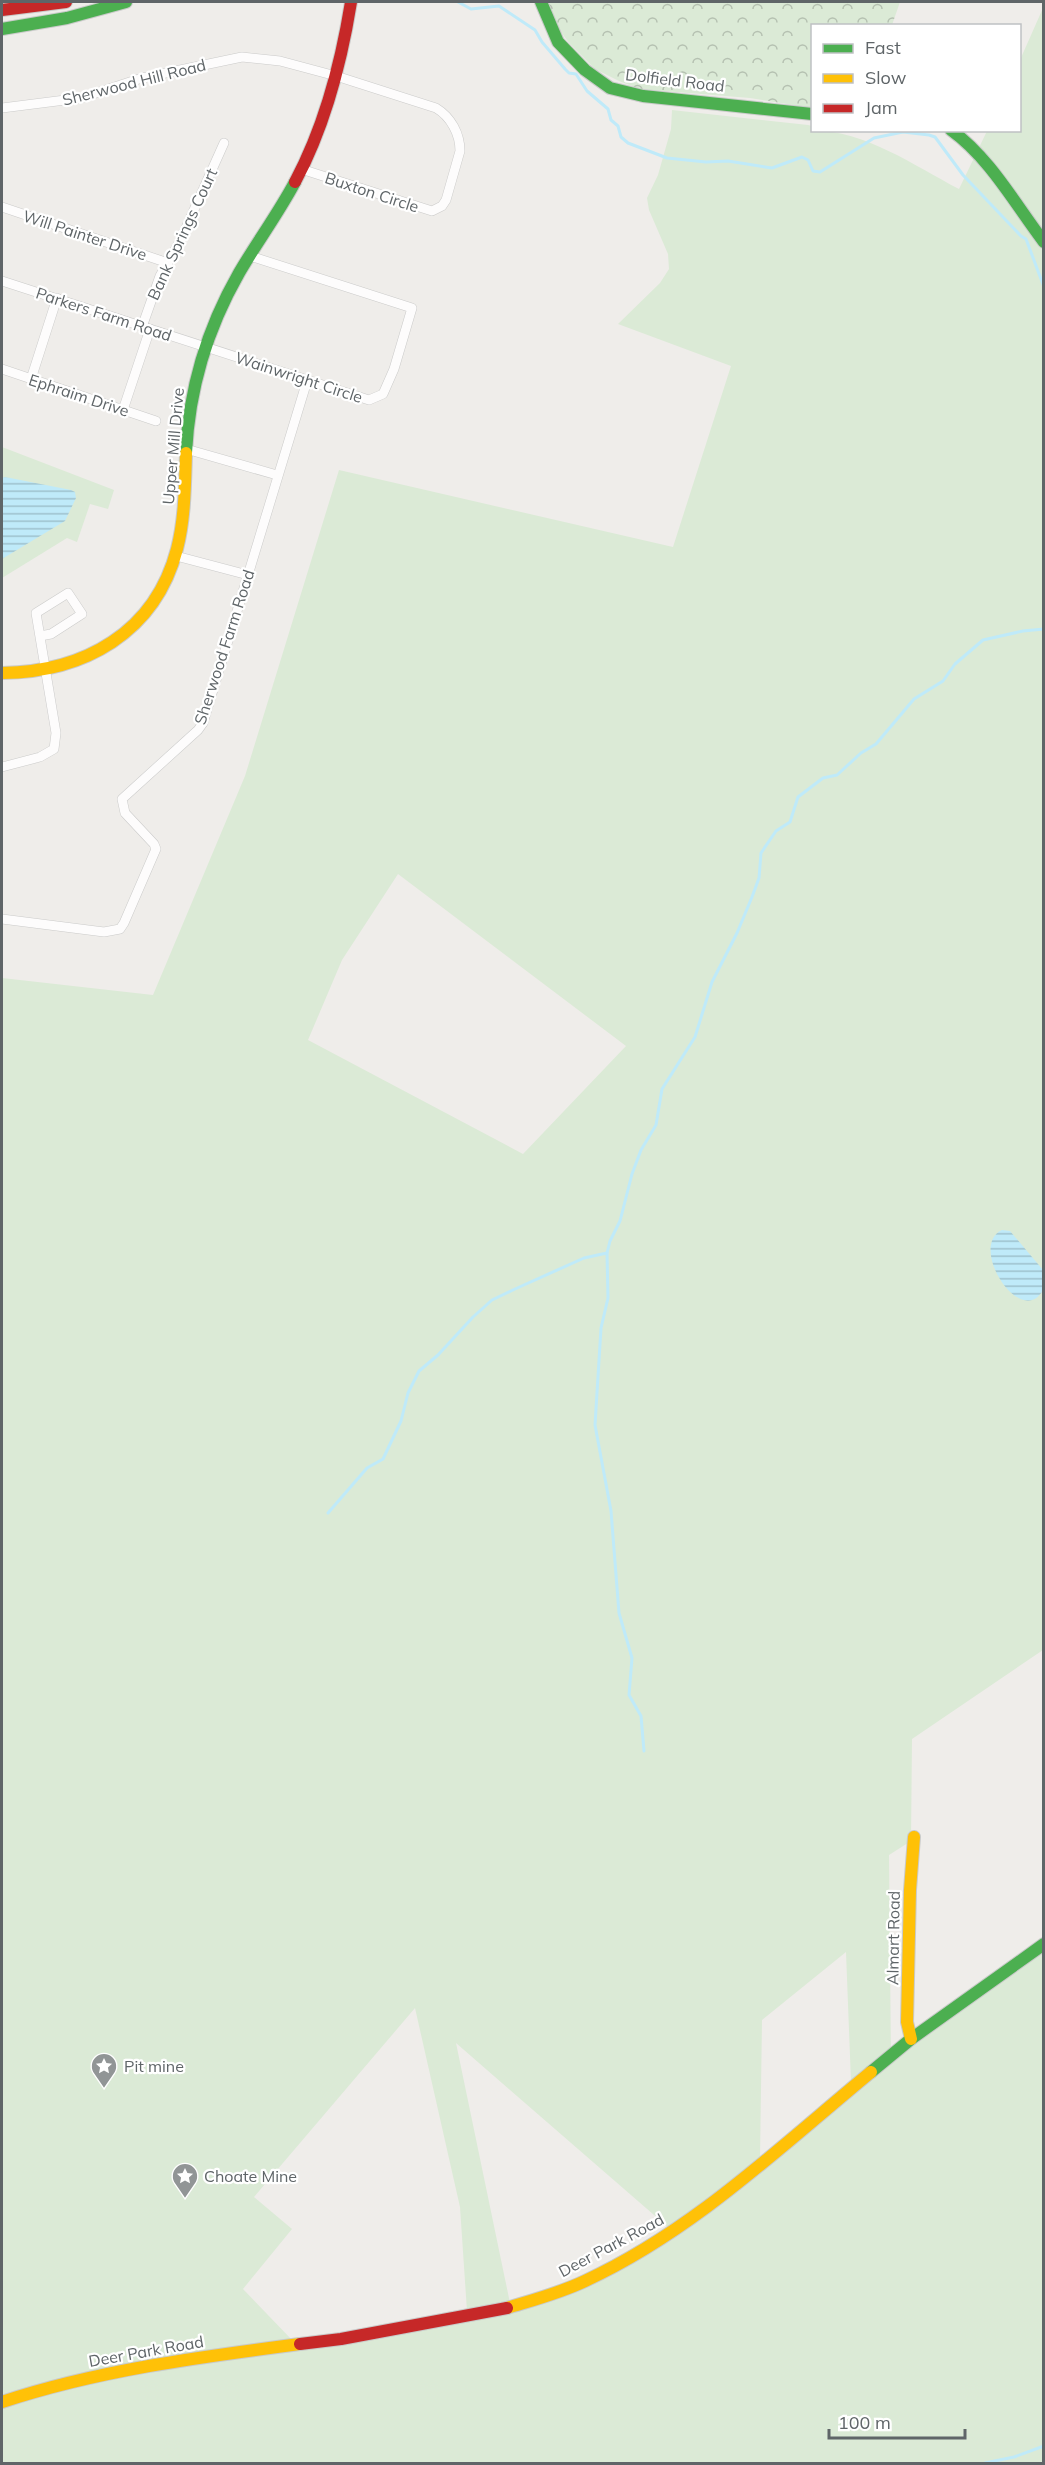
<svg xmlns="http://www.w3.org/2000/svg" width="1045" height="2465" font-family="Mulish,sans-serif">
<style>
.forest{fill:url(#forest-crowns)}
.park{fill:#dbead6;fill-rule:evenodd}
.water{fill:url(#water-rules)}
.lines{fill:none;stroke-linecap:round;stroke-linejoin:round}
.stream{stroke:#bfeaf9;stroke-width:3}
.street-casing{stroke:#cbcbca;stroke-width:10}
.fast-casing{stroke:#c9cac9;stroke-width:14}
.slow-casing{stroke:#c9cac9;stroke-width:14}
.jam-casing{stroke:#c9cac9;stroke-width:14}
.street{stroke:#fdfcfc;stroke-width:9}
.fast{stroke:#4caf50;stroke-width:12}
.slow{stroke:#ffc107;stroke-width:12}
.jam{stroke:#c62828;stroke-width:12}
.labels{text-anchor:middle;stroke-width:4.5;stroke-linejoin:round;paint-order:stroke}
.street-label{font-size:16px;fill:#5f6568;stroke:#fff}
.poi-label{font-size:16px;fill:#5f6568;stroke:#fff;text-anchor:start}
</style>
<defs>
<pattern id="forest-crowns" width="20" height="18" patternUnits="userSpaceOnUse" patternTransform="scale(1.5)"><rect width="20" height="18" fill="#dbead6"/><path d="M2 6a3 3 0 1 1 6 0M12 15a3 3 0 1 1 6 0" fill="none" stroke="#b5c1b1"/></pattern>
<pattern id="water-rules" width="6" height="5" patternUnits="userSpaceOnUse" patternTransform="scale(1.5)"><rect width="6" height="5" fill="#bfeaf9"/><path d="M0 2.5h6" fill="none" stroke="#9ec1cd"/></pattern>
</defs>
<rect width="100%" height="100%" fill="#efedea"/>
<!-- forest -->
<path class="forest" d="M548 2H900L892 25 812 26V108L750 98 640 89 619 81 595 69 569 43 556 25Z"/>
<!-- park -->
<g class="park">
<path d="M1043 8V1650L912 1739 911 1841 889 1855 891 2060 1043 1950V2463L2 2464V978L153 995 245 776 339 470 673 547 731 366 618 324 660 283 669 269 668 254 649 210 647 198 658 175 671 129 672 110 808 125 812 126V130C866 131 913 165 959 189L987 131 1020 130V60ZM398 874 626 1046 523 1154 308 1040 342 960ZM846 1952 851 2082 760 2159 762 2020ZM415 2008 460 2207 467 2311 293 2341 243 2289 292 2229 254 2197ZM456 2043 669 2228 576 2280 510 2303Z"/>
<path d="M2 447 114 490 108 509 90 504 77 542 67 538 2 578Z"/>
</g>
<!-- water -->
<g class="water">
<path d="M5 477 71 490 75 492 76 498 65 521 2 559V478Z"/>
<path d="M1002 1230 1010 1231 1043 1270V1290C1021 1330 967 1246 1002 1230Z"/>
</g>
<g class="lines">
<!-- stream -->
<g class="stream">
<path d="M458 2 471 9 499 6 535 30 542 42 565 69 569 73 576 74 587 91 608 109 611 120 618 126 621 137 628 143 667 158 706 162 728 161 772 168 802 157 808 160 813 171 820 172 874 138 903 132 929 135 935 137 963 175 1021 236 1026 239 1044 287"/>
<path d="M328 1513 367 1468 383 1459 401 1421 408 1393 419 1371 438 1355 473 1317 492 1300 515 1289 584 1258 607 1253"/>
<path d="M644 1751 641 1716 629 1695 632 1658 619 1613 611 1511 595 1425 601 1328 608 1298 607 1253 610 1241 620 1221 632 1174 641 1150 656 1125 662 1089 695 1037 712 982 737 933 752 897 759 878 761 853 776 831 790 822 798 797 823 778 837 775 861 753 876 744 914 699 943 681 955 664 983 640 1023 631 1044 629"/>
<path d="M985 2463 1014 2457 1044 2446"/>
</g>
<!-- street casing -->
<g class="street-casing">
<g id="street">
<path d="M2 108 81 98 142 78 242 57 280 61 336 76 436 108C451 117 460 134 460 151L446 200 442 206 432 211 301 169"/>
<path d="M2 207 168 263"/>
<path d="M2 281 369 400 383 394 394 369 412 308 250 256"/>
<path d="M142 327 160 276 180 241 224 143"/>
<path d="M2 369 156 421"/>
<path d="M31 379 57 298"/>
<path d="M123 410 150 329"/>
<path d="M186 449 277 475"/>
<path d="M176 556 248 575"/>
<path d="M2 767 40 757 54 749 56 733 36 613 68 593 82 614 51 634 40 636"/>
<path d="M2 919 104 932 120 929 124 923 156 849 154 844 125 813 122 799 198 730 203 723 307 381"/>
</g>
</g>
<!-- fast casing -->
<g class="fast-casing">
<g id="fast">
<path d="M541 2 558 42 585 70 610 88 643 96 812 114"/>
<path d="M2 29 67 18 126 2"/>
<path d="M951 130C990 158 1015 204 1044 242"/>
<path d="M186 453C189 389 207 329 239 273 257 242 278 214 295 182"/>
<path d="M871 2072 911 2039 1044 1944"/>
</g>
</g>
<!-- slow casing -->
<g class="slow-casing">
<g id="slow">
<path d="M2 673C84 672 155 633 177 549 185 518 185 485 186 453"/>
<path d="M911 2039 907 2022 910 1890 914 1837"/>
<path d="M507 2308C533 2300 560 2293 585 2281 693 2231 780 2147 871 2072"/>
<path d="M2 2402C98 2370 200 2357 300 2344"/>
</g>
</g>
<!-- jam casing -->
<g class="jam-casing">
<g id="jam">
<path d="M2 10 66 2"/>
<path d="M295 182C325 126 341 64 351 2"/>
<path d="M300 2344 341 2339 507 2308"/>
</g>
</g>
<!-- street -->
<use href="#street" class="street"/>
<!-- fast -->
<use href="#fast" class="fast"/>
<!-- slow -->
<use href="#slow" class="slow"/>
<!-- jam -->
<use href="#jam" class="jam"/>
</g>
<!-- icons -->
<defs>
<g id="sight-pin" transform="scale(1.35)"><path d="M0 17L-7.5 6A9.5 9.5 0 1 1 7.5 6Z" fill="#919596" stroke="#fff"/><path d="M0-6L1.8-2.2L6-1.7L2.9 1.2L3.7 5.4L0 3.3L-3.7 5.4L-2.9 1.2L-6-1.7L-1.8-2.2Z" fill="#fff"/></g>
</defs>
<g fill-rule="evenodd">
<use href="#sight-pin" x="104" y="2066"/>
<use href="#sight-pin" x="185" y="2176"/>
</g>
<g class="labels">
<!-- street labels -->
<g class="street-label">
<text transform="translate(675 80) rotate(7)" y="6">Dolfield Road</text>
<text transform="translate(134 82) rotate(-14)" y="6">Sherwood Hill Road</text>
<text transform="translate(372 192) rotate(18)" y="6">Buxton Circle</text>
<text transform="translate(182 234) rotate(-65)" y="6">Bank Springs Court</text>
<text transform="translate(85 235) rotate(18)" y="6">Will Painter Drive</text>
<text transform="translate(104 314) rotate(18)" y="6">Parkers Farm Road</text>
<text transform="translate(299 377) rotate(18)" y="6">Wainwright Circle</text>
<text transform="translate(79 395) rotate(18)" y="6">Ephraim Drive</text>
<text transform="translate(173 446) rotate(-85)" y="6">Upper Mill Drive</text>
<text transform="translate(224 647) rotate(-72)" y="6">Sherwood Farm Road</text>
<text transform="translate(893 1938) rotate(-89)" y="6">Almart Road</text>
<text transform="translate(611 2245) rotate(-28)" y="6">Deer Park Road</text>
<text transform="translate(146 2351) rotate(-10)" y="6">Deer Park Road</text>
</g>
<!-- poi labels -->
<g class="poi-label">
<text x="124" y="2072">Pit mine</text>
<text x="204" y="2182">Choate Mine</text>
</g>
</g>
<!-- border -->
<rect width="1045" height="2465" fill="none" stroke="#5f6568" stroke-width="6"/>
<!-- legend -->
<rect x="811" y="24" width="210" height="108" fill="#ffffff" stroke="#bfc1c3" stroke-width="1.5"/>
<rect x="823" y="44" width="30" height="9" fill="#4caf50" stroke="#bfc1c3" stroke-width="1.5"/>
<text x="865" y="54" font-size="18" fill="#5f6568">Fast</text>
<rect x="823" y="74" width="30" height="9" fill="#ffc107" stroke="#bfc1c3" stroke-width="1.5"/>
<text x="865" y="84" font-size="18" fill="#5f6568">Slow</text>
<rect x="823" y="104" width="30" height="9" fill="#c62828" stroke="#bfc1c3" stroke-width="1.5"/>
<text x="865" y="114" font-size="18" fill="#5f6568">Jam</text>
<!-- scale -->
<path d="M829 2429v9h136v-9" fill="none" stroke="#5f6568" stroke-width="3"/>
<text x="838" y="2429" font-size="18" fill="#5f6568" stroke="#ffffff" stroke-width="4.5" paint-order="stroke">100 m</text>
</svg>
